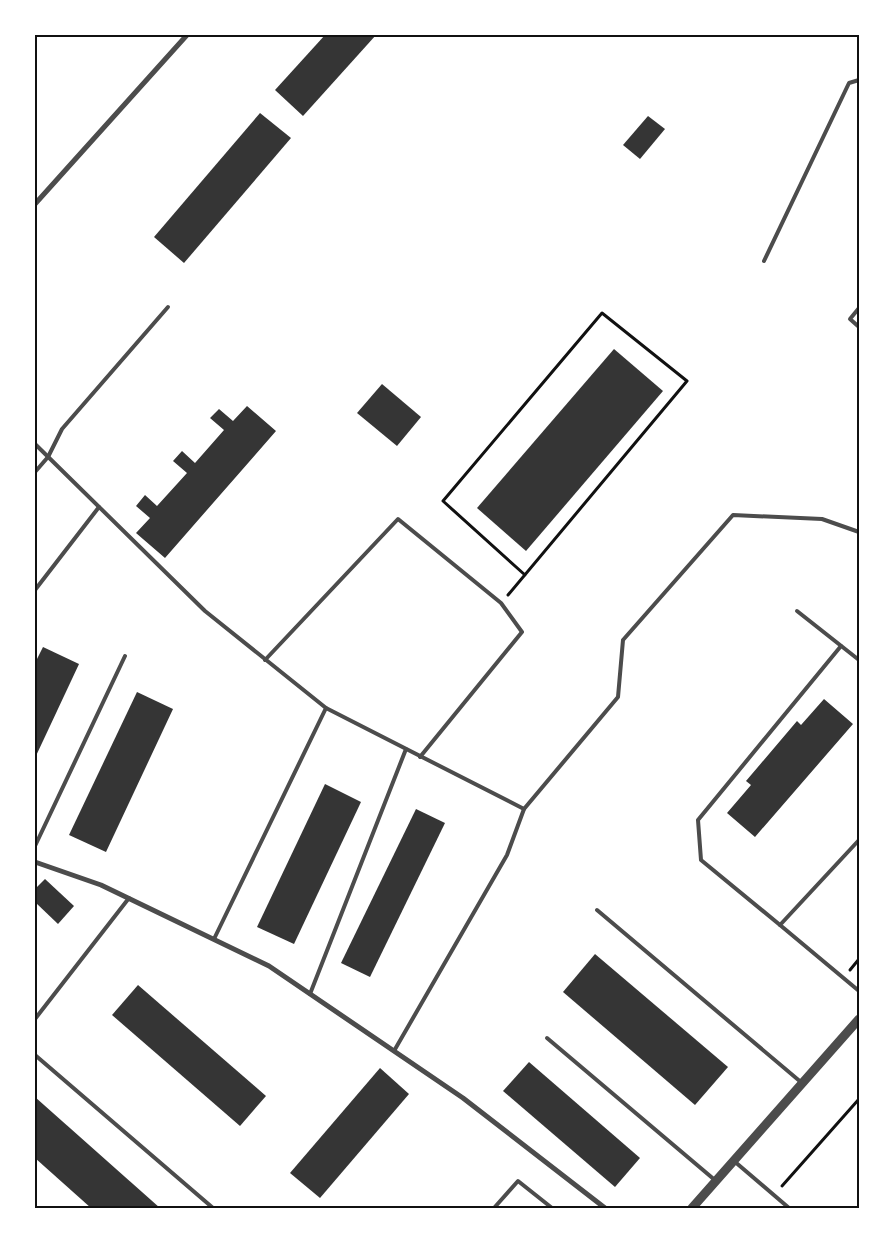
<svg xmlns="http://www.w3.org/2000/svg" width="894" height="1243" font-family="'Fira Sans Condensed',sans-serif">
<style>
.building{fill:#353535}
.lines{fill:none;stroke-linecap:round;stroke-linejoin:round}
.path{stroke:#111;stroke-width:3}
.service{stroke:#4c4c4c;stroke-width:4}
.minor{stroke:#4c4c4c;stroke-width:5}
.tertiary{stroke:#4c4c4c;stroke-width:9}
.neatline{fill:none;stroke:#111;stroke-width:2}
</style>
<rect width="100%" height="100%" fill="#fff"/>
<!-- building -->
<g class="building">
<path d="M325 35H376L303 116 275 90Z"/>
<path d="M260 113 291 138 184 263 154 237Z"/>
<path d="M648 116 665 129 640 159 623 145Z"/>
<path d="M614 349 663 391 526 551 477 508Z"/>
<path d="M382 384 421 417 397 446 357 413Z"/>
<path d="M247 406 276 431 165 558 136 533 150 518 136 506 145 495 157 506 187 473 173 461 182 451 195 463 224 430 210 418 219 409 233 421Z"/>
<path d="M43 647 79 664 35 758V663Z"/>
<path d="M137 692 173 709 106 852 69 835Z"/>
<path d="M824 699 853 724 755 837 727 813 751 785 746 781 797 721 801 725Z"/>
<path d="M325 784 361 802 294 944 257 927Z"/>
<path d="M416 809 445 823 370 977 341 963Z"/>
<path d="M45 879 74 906 58 924 35 902V889Z"/>
<path d="M595 954 728 1067 695 1105 563 992Z"/>
<path d="M138 985 266 1096 240 1126 112 1015Z"/>
<path d="M529 1062 640 1158 615 1187 503 1091Z"/>
<path d="M380 1068 409 1094 320 1198 290 1173Z"/>
<path d="M35 1097 160 1208H91L35 1158Z"/>
</g>
<g class="lines">
<!-- path -->
<g class="path">
<path d="M508 595 687 381 602 313 443 501 525 575"/>
<path d="M850 970 859 959"/>
<path d="M782 1186 859 1099"/>
</g>
<!-- service -->
<g class="service">
<path d="M764 261 849 83 859 80"/>
<path d="M859 308 850 319 859 327"/>
<path d="M35 444 205 611 326 708 524 809 618 697 623 640 733 515 822 519 859 532"/>
<path d="M35 472 48 457 62 429 168 307"/>
<path d="M35 590 99 507"/>
<path d="M797 611 859 660"/>
<path d="M265 660 398 519 501 603 522 632 420 757"/>
<path d="M859 840 780 925 859 991"/>
<path d="M35 846 125 656"/>
<path d="M597 910 802 1083"/>
<path d="M780 925 701 860 698 820 841 646"/>
<path d="M214 939 326 708"/>
<path d="M310 994 406 749"/>
<path d="M35 1019 129 898"/>
<path d="M547 1038 716 1181"/>
<path d="M394 1051 507 855 524 809"/>
<path d="M35 1055 213 1208"/>
<path d="M734 1161 789 1208"/>
<path d="M494 1208 518 1181 552 1208"/>
</g>
<!-- minor -->
<g class="minor">
<path d="M35 204 187 35"/>
<path d="M35 862 101 885 269 966 463 1098 605 1208"/>
</g>
<!-- tertiary -->
<path class="tertiary" d="M692 1208 859 1019"/>
</g>
<!-- border -->
<rect width="894" height="1243" fill="none" stroke="#ffffff" stroke-width="72"/>
<rect x="36" y="36" width="822" height="1171" class="neatline"/>
</svg>
